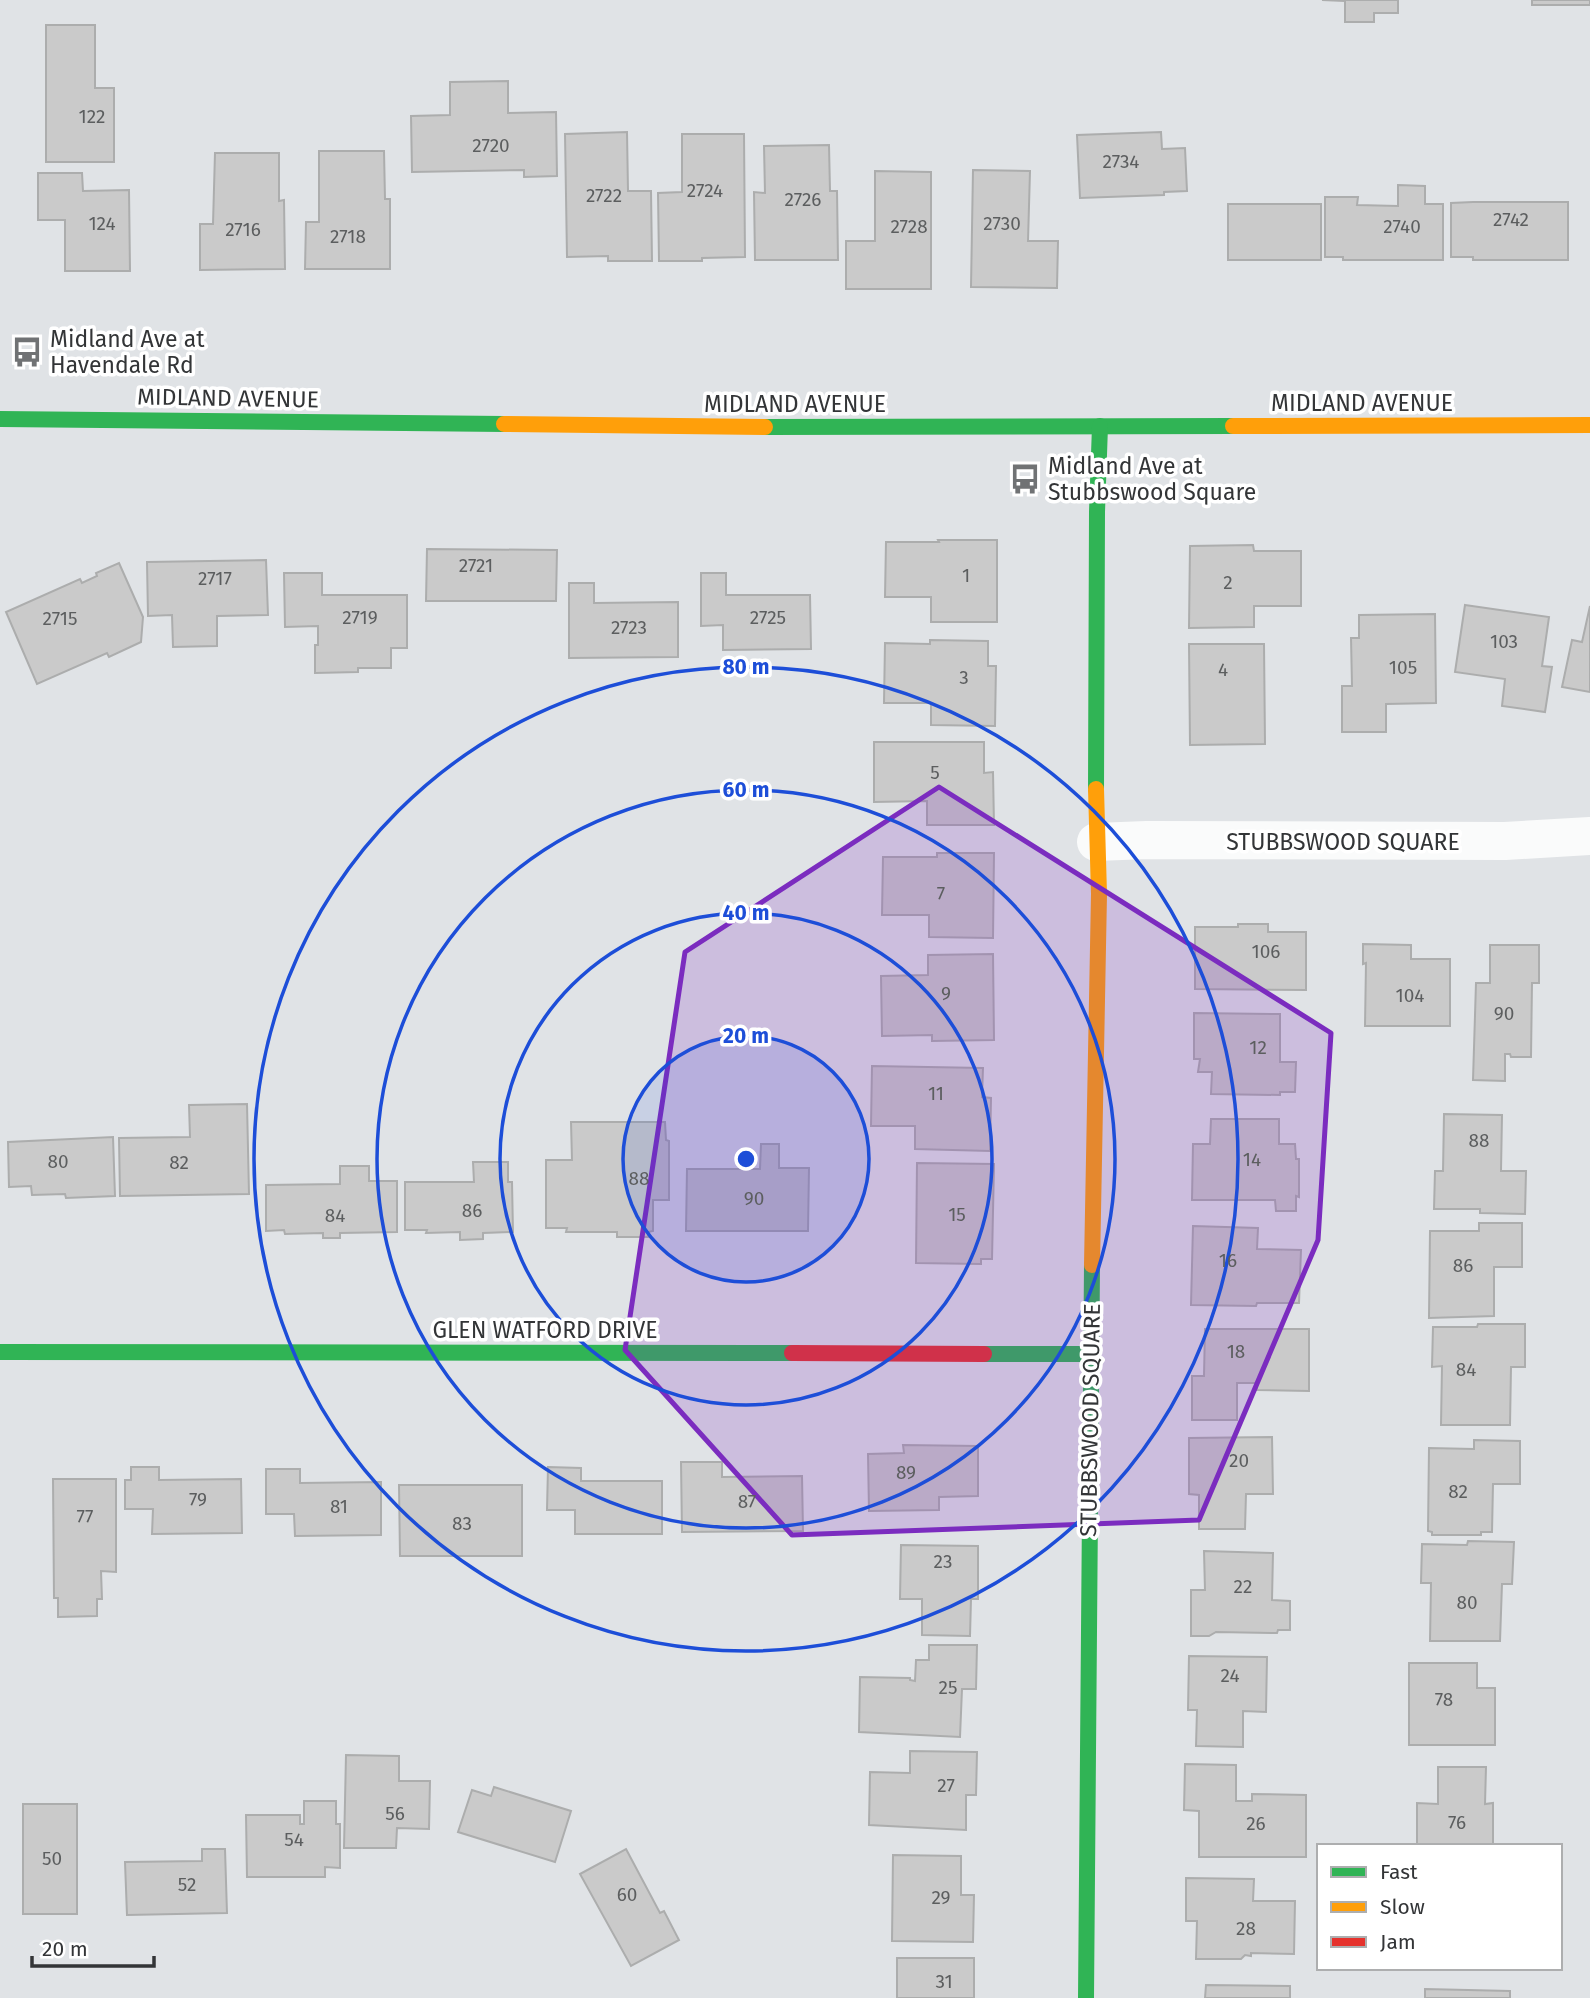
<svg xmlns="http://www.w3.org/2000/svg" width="1590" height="1998" font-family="'Fira Sans',sans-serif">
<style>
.building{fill:#cacaca;stroke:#acadad;stroke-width:2}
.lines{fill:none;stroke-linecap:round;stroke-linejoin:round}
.street{stroke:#fafbfb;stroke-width:38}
.fast{stroke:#30b455;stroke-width:16}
.slow{stroke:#ff9f0a;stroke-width:16}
.jam{stroke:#e5322d;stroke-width:16}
.marked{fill:#7b2cbf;fill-opacity:0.2;stroke:#7b2cbf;stroke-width:5;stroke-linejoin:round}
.ring{fill:none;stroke:#1d4ed8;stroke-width:3.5}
.labels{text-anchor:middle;stroke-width:7;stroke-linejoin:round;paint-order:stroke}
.number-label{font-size:19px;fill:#5c5e5f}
.poi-label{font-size:23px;fill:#333537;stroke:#fff;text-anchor:start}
.street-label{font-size:23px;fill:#333537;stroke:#fff}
.centre{fill:#1d4ed8;stroke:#fff;stroke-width:3.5}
.ring-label{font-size:21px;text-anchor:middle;font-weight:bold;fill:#1d4ed8;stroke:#fff;stroke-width:7;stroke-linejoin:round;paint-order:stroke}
</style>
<rect width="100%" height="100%" fill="#e0e3e6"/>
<!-- building -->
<g class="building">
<path d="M1322 0H1398V13H1374V22H1345V1Z"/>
<rect x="1532" y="0" width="58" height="5"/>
<path d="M46 25H95V88H114V162H46Z"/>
<path d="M508 81V113L556 112 557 176 524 177V170L412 172 411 116 450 115V82Z"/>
<path d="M627 132 628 191H651L652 261H608V256L567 257 565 134Z"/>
<path d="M1161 132 1162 149 1185 148 1187 191 1164 192V195L1080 198 1077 135Z"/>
<path d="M682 134H744L745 257 702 258V261H659L658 193 682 192Z"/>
<path d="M829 145 830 191H837L838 260H755L754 192 765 193 764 146Z"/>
<path d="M319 151H384L385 199H390V269H305L306 222H319Z"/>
<path d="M215 153H279V201L284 200 285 269 200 270V224H213Z"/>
<path d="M973 170 1030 171 1028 241H1058L1057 288 971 287Z"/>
<path d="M875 171 931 172V289H846V241H875Z"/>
<path d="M38 173H82L83 191 129 190 130 271H65V220H38Z"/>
<path d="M1398 185 1425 186V204H1443V260H1343V257H1325V197H1358L1357 205 1398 206Z"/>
<path d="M1473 202H1568V260H1473V257H1451V203Z"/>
<rect x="1228" y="204" width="93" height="56"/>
<path d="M938 540H997V622H931V597H885L886 542H939Z"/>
<path d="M1253 545 1254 551H1301V606H1254V627L1189 628 1190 546Z"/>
<path d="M427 549 557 550 556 601H426Z"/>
<path d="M266 560 268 615 217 616V646L173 647 172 615 148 616 147 562Z"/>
<path d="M119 563 143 617 141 642 109 657 107 653 37 684 6 612 80 579 82 583 97 576 96 573Z"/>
<path d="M284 573H322V595H407V648H391V668H358V672L315 673V645H318V626L285 627Z"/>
<path d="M701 573H726V595H810L811 649 723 650V625L701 626Z"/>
<path d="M569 583H594V603L678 602V657L569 658Z"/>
<path d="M1465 605 1549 617 1542 666 1552 667 1545 712 1502 706 1505 679 1455 672Z"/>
<path d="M1590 606V692L1562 687 1572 640 1582 642Z"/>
<path d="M1435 614 1436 703 1386 704V732H1342V686H1352L1351 638H1359V615Z"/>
<path d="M930 640 988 641V666H996L995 726 931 725V703H884L885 643 930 644Z"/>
<path d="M1189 644H1264L1265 744 1190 745Z"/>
<path d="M874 742H984V773L993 772 994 825H927V801L874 802Z"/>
<path d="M937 853H994L993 938 929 937V915H882L883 857H937Z"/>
<path d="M1238 924H1268V932H1306V990L1195 989V927H1238Z"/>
<path d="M1363 944 1411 945V959H1450V1026H1365L1366 963 1363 964Z"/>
<path d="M1490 945H1539V983H1532L1531 1057H1511L1510 1054H1505V1081L1473 1080 1476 983H1490Z"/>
<path d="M993 954 994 1040 932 1041V1035L882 1036 881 976 928 975V955Z"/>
<path d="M1194 1013 1280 1014V1062H1296L1295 1092H1280V1095L1211 1094 1212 1072H1198L1200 1059H1194Z"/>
<path d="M872 1066 983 1068 982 1097 991 1098 990 1151 915 1149V1126H871Z"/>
<path d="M247 1104 249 1194 120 1196 119 1138 190 1137 189 1105Z"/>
<path d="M1444 1114 1502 1115 1501 1171H1526L1525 1214 1480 1213V1209H1434L1435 1171H1443Z"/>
<path d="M1211 1119H1279V1144H1295L1296 1159H1299V1197L1296 1196V1211H1276L1275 1200H1192L1193 1144H1210Z"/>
<path d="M571 1122H665L666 1140 669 1141V1200H653V1231L648 1232V1237H617V1232H566L567 1228H546V1160H572Z"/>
<path d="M113 1137 115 1196 66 1198 65 1194 32 1195 31 1186 9 1187 8 1142Z"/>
<path d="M761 1144H779V1168H809L808 1231H686L687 1169H760Z"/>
<path d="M473 1162H508V1182H512L513 1232 483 1233V1239L460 1240V1232L426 1233 427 1230H405V1182H474Z"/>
<path d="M917 1163 994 1164 992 1259H981V1264L916 1263Z"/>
<path d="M340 1166H369V1181H397V1232L340 1233V1238H323V1233L285 1234 284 1230 266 1231V1185L340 1184Z"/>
<path d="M1479 1223H1522V1267H1494V1316L1429 1318 1430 1231H1479Z"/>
<path d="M1193 1226 1258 1228 1257 1249 1301 1250 1299 1303H1257L1256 1306 1191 1305Z"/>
<path d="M1478 1324H1525V1367H1511L1510 1425H1441L1442 1366 1432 1367 1433 1327H1477Z"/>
<path d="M1205 1329H1309V1391L1257 1390V1383H1237V1420H1192V1376H1204Z"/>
<path d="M1272 1437 1273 1494H1246L1245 1529H1199V1495L1189 1494V1438Z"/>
<path d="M1474 1440 1520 1441V1484H1493L1492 1532H1481V1535H1432V1532L1428 1531 1429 1448 1474 1449Z"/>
<path d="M903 1445 978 1446V1496L939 1497V1510L869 1511 868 1454 904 1453Z"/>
<path d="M681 1462H722V1477L802 1476 803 1531 682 1532Z"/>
<path d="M131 1467H159V1480L241 1479 242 1533 152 1534 153 1509H125V1480H131Z"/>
<path d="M548 1467 581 1468V1481H662V1534H575V1510H547Z"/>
<path d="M266 1469H300V1483L381 1482V1535L295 1536 294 1514H266Z"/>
<path d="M53 1479H116V1572L101 1571 102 1599H97V1616L58 1617V1598H54Z"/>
<path d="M399 1485H522V1556H400Z"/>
<path d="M1468 1541 1514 1542 1512 1584H1502L1500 1641H1430L1431 1583H1421L1422 1544 1467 1545Z"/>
<path d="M901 1545 978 1546V1599H971L970 1636 922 1635V1599H900Z"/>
<path d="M1204 1551 1273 1553 1272 1600 1290 1601V1630H1278L1277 1633 1216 1632 1209 1636H1191V1590H1205Z"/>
<path d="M929 1645H977L976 1689H962L960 1737 859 1732 860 1677 910 1678V1680L915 1681 916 1660H929Z"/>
<path d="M1189 1656 1267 1657 1266 1712 1243 1711V1747L1196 1746 1197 1710H1188Z"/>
<path d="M1409 1663H1477V1688H1495V1745H1409Z"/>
<path d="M910 1751 977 1752 976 1795H966V1830L869 1825 870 1772 910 1773Z"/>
<path d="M346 1755 399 1756V1781H430L429 1829 397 1828 396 1848H344Z"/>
<path d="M1185 1764 1236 1765V1801H1252V1794L1306 1795V1857H1199V1811L1184 1810Z"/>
<path d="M1438 1767H1486L1485 1804 1493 1803V1846H1417V1803L1438 1804Z"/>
<path d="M494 1787 571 1811 555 1862 458 1832 472 1790 491 1796Z"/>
<path d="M304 1801H336V1824H340V1868L325 1867V1877H247L246 1815H300V1824H304Z"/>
<rect x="23" y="1804" width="54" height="110"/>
<path d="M202 1849H225L227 1913 127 1915 125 1862 202 1861Z"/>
<path d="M626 1849 660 1913 664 1911 679 1940 631 1966 580 1874Z"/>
<path d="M893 1855 961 1856V1895H974L973 1942 892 1941Z"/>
<path d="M1186 1878 1254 1879 1253 1901H1295L1294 1954 1251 1953V1956L1245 1955 1241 1959H1196L1197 1921H1186Z"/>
<rect x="897" y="1958" width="77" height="40"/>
<path d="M1206 1985 1290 1986V1998H1205Z"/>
<path d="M1425 1989 1510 1991V1998H1425Z"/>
</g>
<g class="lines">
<!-- street -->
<path class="street" d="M1096 842 1147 840 1505 841 1590 836"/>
<!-- fast -->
<g class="fast">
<path d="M0 419 504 424"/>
<path d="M765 427 1233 426"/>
<path d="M1096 789 1097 512 1100 426"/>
<path d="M0 1352 792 1353"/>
<path d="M984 1354H1090"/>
<path d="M1086 1998 1092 1265"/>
</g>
<!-- slow -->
<g class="slow">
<path d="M504 424 765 427"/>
<path d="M1233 426 1590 425"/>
<path d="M1092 1265 1099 894 1096 789"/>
</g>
<!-- jam -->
<path class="jam" d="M792 1353 984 1354"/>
</g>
<!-- marked area -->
<path class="marked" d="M939 787 1331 1033 1318 1240 1199 1520 792 1535 625 1350 685 952Z"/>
<!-- distance rings -->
<circle cx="746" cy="1159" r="123" fill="#1d4ed8" fill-opacity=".12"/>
<g class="ring">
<circle cx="746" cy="1159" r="123"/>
<circle cx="746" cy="1159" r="246"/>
<circle cx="746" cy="1159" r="369"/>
<circle cx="746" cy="1159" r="492"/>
</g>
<!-- icons -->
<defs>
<g id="bus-bare" transform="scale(2.415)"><path d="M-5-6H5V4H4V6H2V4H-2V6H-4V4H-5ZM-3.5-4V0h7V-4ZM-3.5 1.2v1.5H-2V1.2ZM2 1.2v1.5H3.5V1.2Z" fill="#707274" stroke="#fff" stroke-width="2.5" paint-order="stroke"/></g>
</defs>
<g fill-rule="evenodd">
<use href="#bus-bare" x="27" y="352"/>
<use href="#bus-bare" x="1025" y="479"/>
</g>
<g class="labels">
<!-- number labels -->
<g class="number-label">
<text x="92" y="123">122</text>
<text x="491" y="152">2720</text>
<text x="1121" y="168">2734</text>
<text x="705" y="197">2724</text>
<text x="604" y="202">2722</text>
<text x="803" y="206">2726</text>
<text x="1511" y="226">2742</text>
<text x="102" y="230">124</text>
<text x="1002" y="230">2730</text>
<text x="909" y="233">2728</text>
<text x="1402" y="233">2740</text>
<text x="243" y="236">2716</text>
<text x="348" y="243">2718</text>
<text x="476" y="572">2721</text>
<text x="966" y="582">1</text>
<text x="215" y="585">2717</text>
<text x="1228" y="589">2</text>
<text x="360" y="624">2719</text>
<text x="768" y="624">2725</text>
<text x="60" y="625">2715</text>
<text x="629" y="634">2723</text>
<text x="1504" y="648">103</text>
<text x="1403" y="674">105</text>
<text x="1223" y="676">4</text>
<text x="964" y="684">3</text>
<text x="935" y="779">5</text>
<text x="941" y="900">7</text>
<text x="1266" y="958">106</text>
<text x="946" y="1000">9</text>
<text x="1410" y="1002">104</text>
<text x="1504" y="1020">90</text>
<text x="1258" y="1054">12</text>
<text x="936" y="1100">11</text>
<text x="1479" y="1147">88</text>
<text x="1252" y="1166">14</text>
<text x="58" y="1168">80</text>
<text x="179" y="1169">82</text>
<text x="639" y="1185">88</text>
<text x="754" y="1205">90</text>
<text x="472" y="1217">86</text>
<text x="957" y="1221">15</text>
<text x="335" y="1222">84</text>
<text x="1228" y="1267">16</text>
<text x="1463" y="1272">86</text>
<text x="1236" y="1358">18</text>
<text x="1466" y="1376">84</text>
<text x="1239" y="1467">20</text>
<text x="906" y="1479">89</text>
<text x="1458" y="1498">82</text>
<text x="198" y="1506">79</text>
<text x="747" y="1508">87</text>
<text x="339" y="1513">81</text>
<text x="85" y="1523">77</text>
<text x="462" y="1530">83</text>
<text x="943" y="1568">23</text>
<text x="1243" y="1593">22</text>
<text x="1467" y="1609">80</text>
<text x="1230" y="1682">24</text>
<text x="948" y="1694">25</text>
<text x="1444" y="1706">78</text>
<text x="946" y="1792">27</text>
<text x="395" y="1820">56</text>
<text x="1457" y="1829">76</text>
<text x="1256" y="1830">26</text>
<text x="294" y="1846">54</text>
<text x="52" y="1865">50</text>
<text x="187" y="1891">52</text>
<text x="627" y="1901">60</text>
<text x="941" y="1904">29</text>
<text x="1246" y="1935">28</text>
<text x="944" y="1988">31</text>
</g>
<!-- poi labels -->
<g class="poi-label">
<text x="50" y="347">Midland Ave at<tspan x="50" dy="26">Havendale Rd</tspan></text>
<text x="1048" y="474">Midland Ave at<tspan x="1048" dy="26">Stubbswood Square</tspan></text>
</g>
<!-- street labels -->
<g class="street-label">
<text transform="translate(228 398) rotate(1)" y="8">MIDLAND AVENUE</text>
<text x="1362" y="411">MIDLAND AVENUE</text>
<text x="795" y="412">MIDLAND AVENUE</text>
<text x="1343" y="850">STUBBSWOOD SQUARE</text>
<text x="545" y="1338">GLEN WATFORD DRIVE</text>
<text transform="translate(1090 1420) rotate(-89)" y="8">STUBBSWOOD SQUARE</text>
</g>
</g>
<circle cx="746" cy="1159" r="10" class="centre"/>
<g class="ring-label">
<text x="746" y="674">80 m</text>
<text x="746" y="797">60 m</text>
<text x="746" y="920">40 m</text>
<text x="746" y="1043">20 m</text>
</g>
<!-- legend -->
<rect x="1317" y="1844" width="245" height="126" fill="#ffffff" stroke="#adaeaf" stroke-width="2"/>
<rect x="1331" y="1867" width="35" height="10" fill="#30b455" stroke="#adaeaf" stroke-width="2"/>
<text x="1380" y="1879" font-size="21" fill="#333537">Fast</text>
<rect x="1331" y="1902" width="35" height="10" fill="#ff9f0a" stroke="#adaeaf" stroke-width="2"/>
<text x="1380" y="1914" font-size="21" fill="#333537">Slow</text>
<rect x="1331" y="1937" width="35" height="10" fill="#e5322d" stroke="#adaeaf" stroke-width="2"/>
<text x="1380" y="1949" font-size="21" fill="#333537">Jam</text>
<!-- scale -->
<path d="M32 1956v10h122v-10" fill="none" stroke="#333537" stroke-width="3.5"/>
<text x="42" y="1956" font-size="21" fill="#333537" stroke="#ffffff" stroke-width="5" paint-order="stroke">20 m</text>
</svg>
